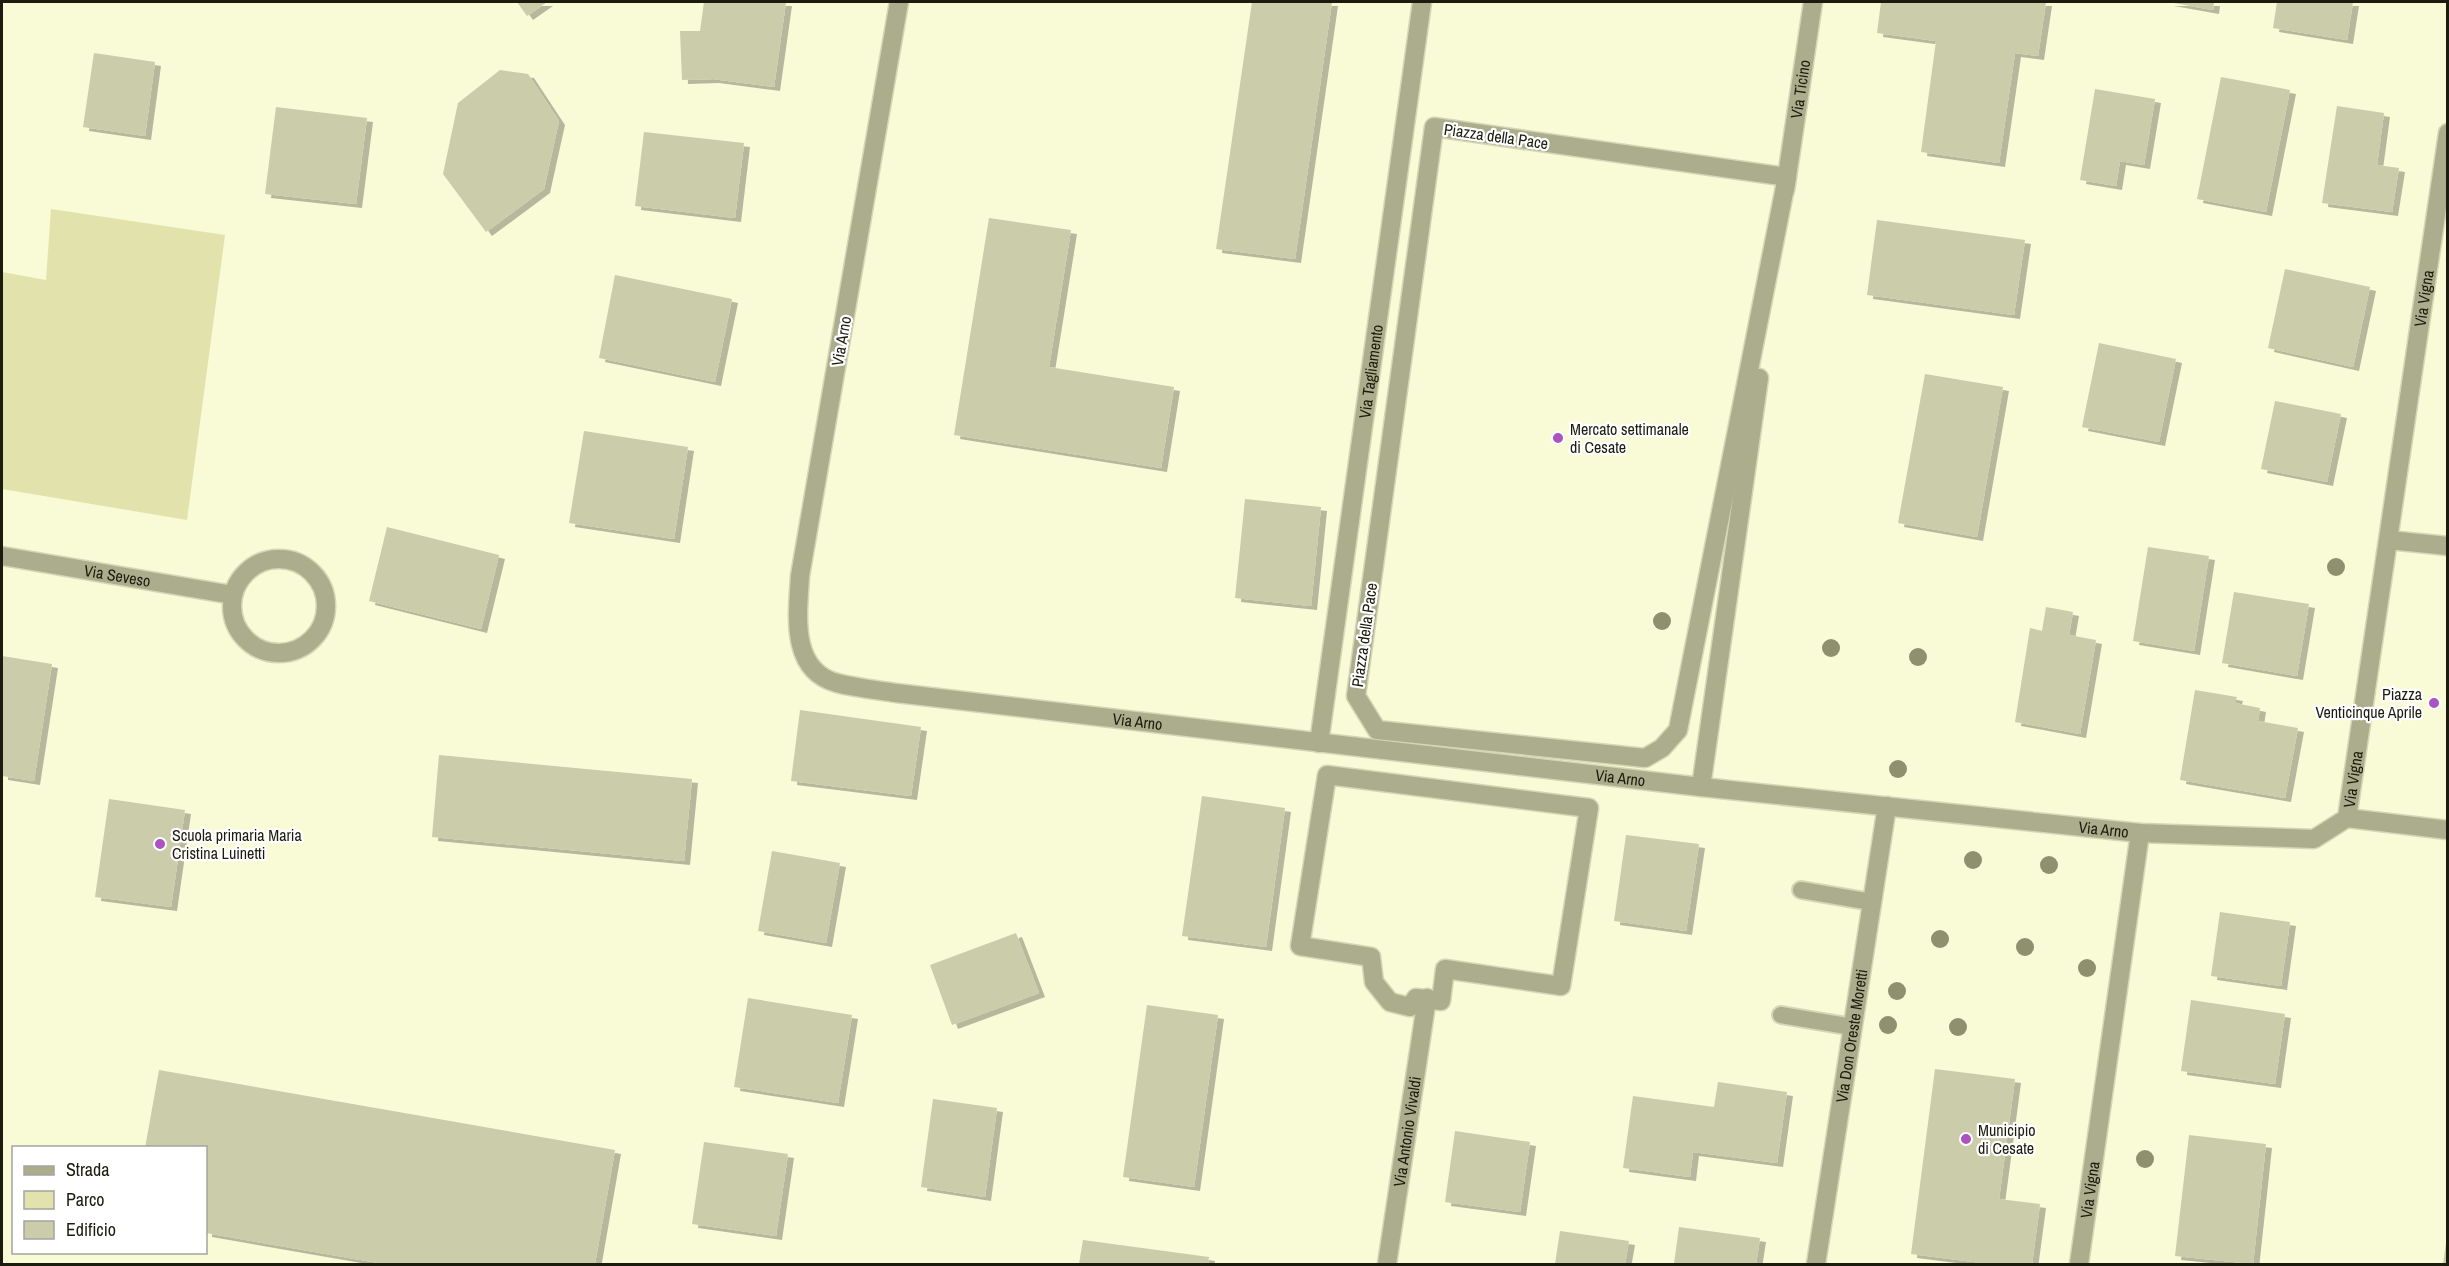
<svg xmlns="http://www.w3.org/2000/svg" width="2449" height="1266" font-family="'Archivo Narrow',sans-serif">
<style>
.green{fill:#e2e3ac}
.building{fill:#cbcca9;filter:url(#shadow)}
.lines{fill:none;stroke-linecap:round;stroke-linejoin:round}
.lane-casing{stroke:#d5d6b6;stroke-width:20}
.street-casing{stroke:#d5d6b6;stroke-width:21}
.lane{stroke:#acad8d;stroke-width:16}
.street{stroke:#acad8d;stroke-width:18}
.tree{fill:#8f906e}
.poi-dot{fill:#aa53c1;stroke:#fff;stroke-width:2}
.labels{text-anchor:middle;stroke-width:4.5;stroke-linejoin:round;paint-order:stroke}
.street-label{font-size:16px;fill:#1b1b0e;stroke:#fff}
.poi-label{font-size:16px;fill:#1b1b0e;stroke:#fff;text-anchor:start}
</style>
<defs>
<filter id="shadow"><feDropShadow dx="6" dy="4" stdDeviation="0" flood-color="#0004"/></filter>
</defs>
<rect width="100%" height="100%" fill="#f9fad6"/>
<!-- green -->
<path class="green" d="M51 209 225 235 187 520 2 489V272L46 280Z"/>
<!-- building -->
<g class="building">
<path d="M517 2H547L527 16Z"/>
<path d="M704 2H786L774 87 713 79 682 80 680 31H700Z"/>
<path d="M1252 2H1332L1295 259 1216 249Z"/>
<path d="M1881 2H2046L2038 56 2015 53 1999 163 1921 152 1936 41 1877 33Z"/>
<path d="M2168 2H2214L2213 10Z"/>
<path d="M2277 2H2353L2347 40 2273 28Z"/>
<path d="M94 53 155 62 145 136 83 127Z"/>
<path d="M500 70 528 74 559 121 544 189 486 232 443 174 458 103Z"/>
<path d="M2221 77 2290 90 2266 212 2197 199Z"/>
<path d="M2095 89 2155 99 2144 165 2120 161 2116 186 2080 180Z"/>
<path d="M2337 106 2384 113 2377 165 2399 168 2392 212 2322 203Z"/>
<path d="M276 107 367 118 356 204 265 194Z"/>
<path d="M644 132 744 143 735 218 635 206Z"/>
<path d="M989 218 1071 230 1049 367 1174 387 1161 468 954 435Z"/>
<path d="M1877 220 2025 240 2014 315 1867 295Z"/>
<path d="M2285 269 2370 287 2353 367 2268 348Z"/>
<path d="M615 275 732 299 715 382 599 358Z"/>
<path d="M2099 343 2176 359 2159 442 2082 427Z"/>
<path d="M1925 374 2003 387 1977 537 1898 523Z"/>
<path d="M2275 401 2341 414 2327 482 2261 469Z"/>
<path d="M584 431 688 447 674 539 569 523Z"/>
<path d="M1245 499 1321 507 1311 606 1235 598Z"/>
<path d="M387 527 499 555 481 629 369 601Z"/>
<path d="M2148 547 2209 556 2194 651 2133 641Z"/>
<path d="M2234 592 2309 604 2297 676 2222 663Z"/>
<path d="M2046 607 2073 612 2069 635 2096 640 2080 734 2015 722 2030 628 2042 631Z"/>
<path d="M2 656 52 664 34 781 2 776Z"/>
<path d="M2195 690 2237 697 2235 703 2260 708 2258 721 2298 728 2285 798 2180 780Z"/>
<path d="M800 710 921 727 911 796 791 781Z"/>
<path d="M439 755 692 779 684 861 432 837Z"/>
<path d="M1202 796 1285 808 1266 947 1182 936Z"/>
<path d="M109 799 185 810 171 907 95 897Z"/>
<path d="M1626 835 1699 844 1686 931 1614 921Z"/>
<path d="M772 851 840 863 826 943 758 931Z"/>
<path d="M2220 912 2290 922 2281 986 2211 976Z"/>
<path d="M1016 933 1039 993 952 1025 930 965Z"/>
<path d="M748 998 852 1015 838 1103 734 1087Z"/>
<path d="M2191 1000 2285 1014 2275 1084 2181 1071Z"/>
<path d="M1147 1005 1218 1015 1194 1187 1123 1177Z"/>
<path d="M1935 1069 2015 1079 1999 1199 2040 1204 2032 1264H1990L1911 1254Z"/>
<path d="M159 1070 615 1150 595 1264H384L206 1233V1148H145Z"/>
<path d="M1718 1082 1787 1092 1777 1163 1693 1152 1690 1177 1623 1168 1633 1096 1714 1107Z"/>
<path d="M933 1099 997 1108 985 1197 921 1187Z"/>
<path d="M1455 1131 1530 1142 1520 1212 1445 1202Z"/>
<path d="M2189 1135 2266 1144 2253 1264 2175 1256Z"/>
<path d="M704 1142 788 1154 776 1236 692 1224Z"/>
<path d="M1679 1227 1760 1238 1756 1264H1674Z"/>
<path d="M1560 1231 1629 1241 1625 1264H1555Z"/>
<path d="M1083 1240 1209 1257 1208 1264H1079Z"/>
<path d="M2446 1243 2448 1264H2443Z"/>
</g>
<g class="lines">
<!-- lane casing -->
<g class="lane-casing">
<g id="lane">
<path d="M1801 890 1871 902"/>
<path d="M1781 1015 1853 1027"/>
</g>
</g>
<!-- street casing -->
<g class="street-casing">
<g id="street">
<path id="s1" d="M899 2 800 576C798 613 789 670 837 683 856 688 877 690 896 693L1701 787 2140 833 2314 839 2347 818 2448 133"/>
<path d="M1434 127 1787 177 1678 730 1662 748 1645 758 1377 730 1356 696Z"/>
<path id="s2" d="M1785 190 1813 2"/>
<path d="M2389 540 2448 546"/>
<path id="s3" d="M2 556 233 595"/>
<circle cx="279" cy="606" r="47"/>
<path id="s4" d="M1319 743 1422 2"/>
<path d="M1327 775 1589 808 1561 986 1445 969 1441 1001 1416 998 1410 1007 1390 1002 1374 982 1371 957 1300 946Z"/>
<path d="M1701 787 1759 378"/>
<path d="M2347 818 2448 830"/>
<path id="s5" d="M1387 1264 1427 998"/>
<path id="s6" d="M1816 1264 1887 806"/>
<path id="s7" d="M2079 1264 2140 833"/>
</g>
</g>
<!-- lane -->
<use href="#lane" class="lane"/>
<!-- street -->
<use href="#street" class="street"/>
</g>
<!-- trees -->
<g class="tree">
<circle cx="2336" cy="567" r="9"/>
<circle cx="1662" cy="621" r="9"/>
<circle cx="1831" cy="648" r="9"/>
<circle cx="1918" cy="657" r="9"/>
<circle cx="1898" cy="769" r="9"/>
<circle cx="1973" cy="860" r="9"/>
<circle cx="2049" cy="865" r="9"/>
<circle cx="1940" cy="939" r="9"/>
<circle cx="2025" cy="947" r="9"/>
<circle cx="2087" cy="968" r="9"/>
<circle cx="1897" cy="991" r="9"/>
<circle cx="1888" cy="1025" r="9"/>
<circle cx="1958" cy="1027" r="9"/>
<circle cx="2145" cy="1159" r="9"/>
</g>
<!-- markers -->
<g class="poi-dot">
<circle cx="1558" cy="438" r="6"/>
<circle cx="2434" cy="703" r="6"/>
<circle cx="160" cy="844" r="6"/>
<circle cx="1966" cy="1139" r="6"/>
</g>
<g class="labels">
<!-- street labels -->
<g class="street-label">
<text dy="6" stroke="none"><textPath href="#s2" startOffset="102">Via Ticino</textPath></text>
<text transform="translate(1496 136) rotate(8)" y="6">Piazza della Pace</text>
<text dy="6" stroke="none"><textPath href="#s1" startOffset="2757">Via Vigna</textPath></text>
<text transform="translate(841 341) rotate(-80)" y="6">Via Arno</text>
<text dy="6" stroke="none"><textPath href="#s4" startOffset="375">Via Tagliamento</textPath></text>
<text dy="6" stroke="none"><textPath href="#s3" startOffset="117">Via Seveso</textPath></text>
<text transform="translate(1364 635) rotate(-82)" y="6">Piazza della Pace</text>
<text dy="6" stroke="none"><textPath href="#s1" startOffset="1010">Via Arno</textPath></text>
<text dy="6" stroke="none"><textPath href="#s1" startOffset="1496">Via Arno</textPath></text>
<text dy="6" stroke="none"><textPath href="#s1" startOffset="2271">Via Vigna</textPath></text>
<text dy="6" stroke="none"><textPath href="#s1" startOffset="1982">Via Arno</textPath></text>
<text dy="6" stroke="none"><textPath href="#s6" startOffset="231">Via Don Oreste Moretti</textPath></text>
<text dy="6" stroke="none"><textPath href="#s5" startOffset="134">Via Antonio Vivaldi</textPath></text>
<text dy="6" stroke="none"><textPath href="#s7" startOffset="75">Via Vigna</textPath></text>
</g>
<!-- poi labels -->
<g class="poi-label">
<text x="1570" y="435">Mercato settimanale<tspan x="1570" dy="18">di Cesate</tspan></text>
<text x="2422" y="700" text-anchor="end">Piazza<tspan x="2422" dy="18">Venticinque Aprile</tspan></text>
<text x="172" y="841">Scuola primaria Maria<tspan x="172" dy="18">Cristina Luinetti</tspan></text>
<text x="1978" y="1136">Municipio<tspan x="1978" dy="18">di Cesate</tspan></text>
</g>
</g>
<!-- border -->
<rect width="2449" height="1266" fill="none" stroke="#1b1b0e" stroke-width="6"/>
<!-- legend -->
<rect x="12" y="1146" width="195" height="108" fill="#ffffff" stroke="#a4a49f" stroke-width="1.5"/>
<rect x="24" y="1166" width="30" height="9" fill="#acad8d" stroke="#a4a49f" stroke-width="1.5"/>
<text x="66" y="1176" font-size="18" fill="#1b1b0e">Strada</text>
<rect x="24" y="1191" width="30" height="18" fill="#e2e3ac" stroke="#a4a49f" stroke-width="1.5"/>
<text x="66" y="1206" font-size="18" fill="#1b1b0e">Parco</text>
<rect x="24" y="1221" width="30" height="18" fill="#cbcca9" stroke="#a4a49f" stroke-width="1.5"/>
<text x="66" y="1236" font-size="18" fill="#1b1b0e">Edificio</text>
</svg>
